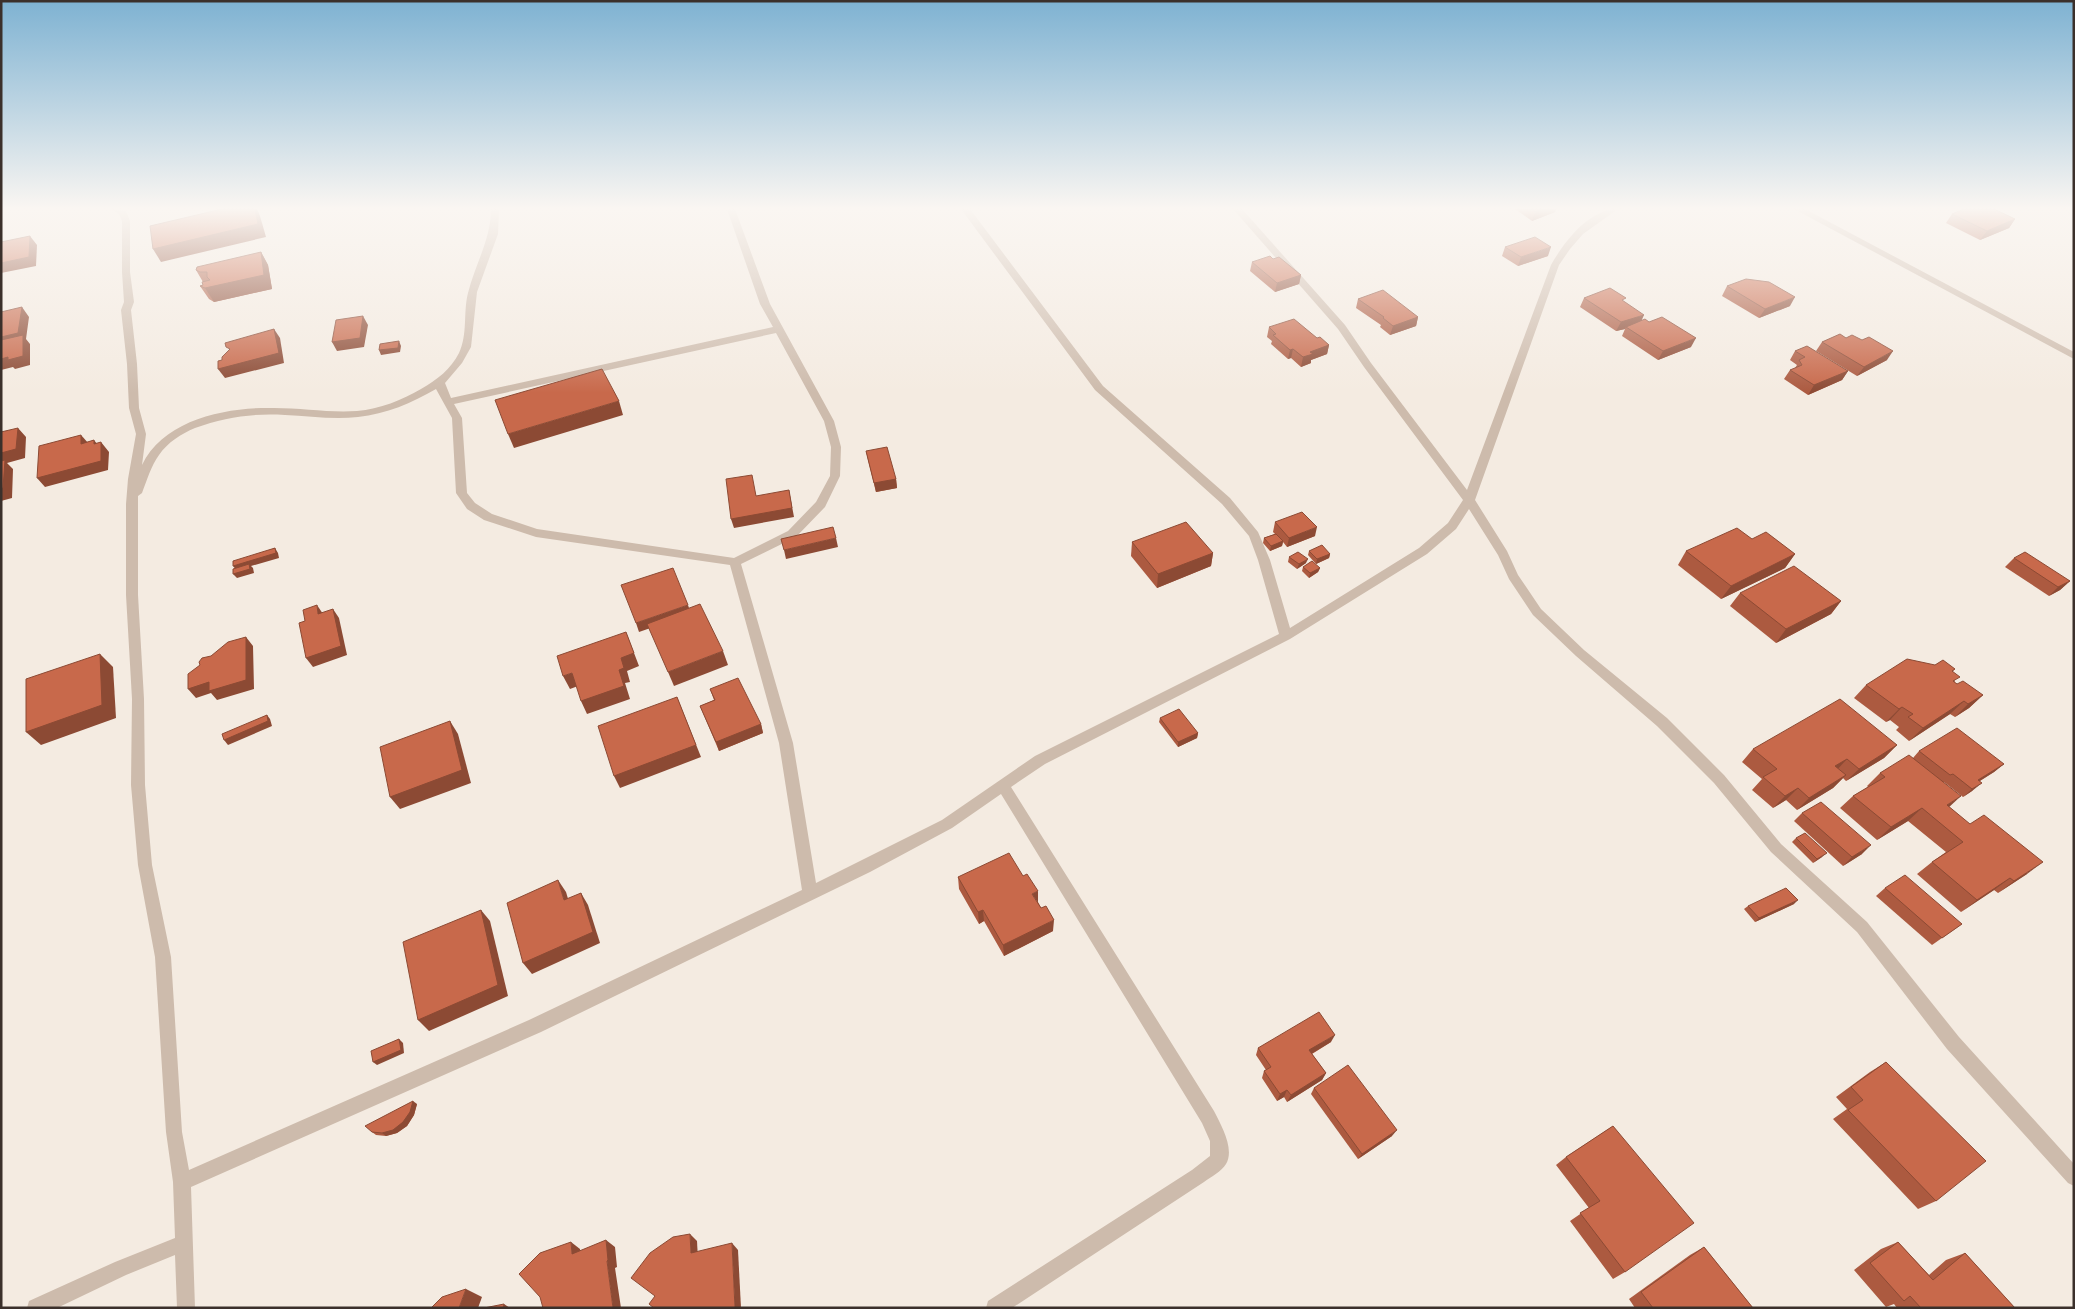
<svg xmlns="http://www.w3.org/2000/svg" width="2075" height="1309" font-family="'Exo 2',sans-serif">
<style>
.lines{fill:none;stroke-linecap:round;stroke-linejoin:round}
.minor{fill:#cdbbac;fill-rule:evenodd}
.wall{fill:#ac5a40}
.shaded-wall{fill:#8c4a34}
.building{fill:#c8694b;stroke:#8c4a34}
</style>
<rect width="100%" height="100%" fill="#f4ebe1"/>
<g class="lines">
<!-- minor -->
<g class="minor">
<path d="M111 209 126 211 130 221V272L134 302 131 310 137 364 139 408 146 434 142 465C164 419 227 407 274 408 302 408 330 413 357 411 380 409 402 400 421 389 437 380 451 369 459 353 468 334 463 312 468 293 475 264 491 240 491 209H499L498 234 477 292 471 347 462 363 445 383 451 398 773 327 760 304 727 209H735L770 304 834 421 841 447 840 476 825 507 796 537 741 564 793 743 816 883 942 820 1035 756 1279 634 1258 560 1249 536 1222 504 1095 390 961 209H970L1103 386 1230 498 1258 532 1270 560 1290 628 1419 548 1448 523 1463 500 1364 367 1338 329 1233 209H1242L1345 325 1371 363 1467 490 1551 265C1564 242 1589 209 1618 209L1583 234 1570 249 1559 265 1475 500 1507 551 1518 575 1541 609 1584 650 1667 718 1724 775 1781 844 1867 922 1959 1037 2074 1164V1186L2068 1183 1947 1049 1857 932 1771 852 1714 783 1657 726 1576 656 1533 615 1509 579 1498 555 1469 509 1456 529 1427 554 1290 639 1045 764 1011 787 1214 1111C1221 1125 1235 1149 1226 1164 1222 1171 1211 1177 1204 1182L1012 1308H986L988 1301 1192 1170 1210 1156V1141L1202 1123 1001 794 952 828 870 872 541 1032 191 1187 195 1308H177L175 1255 126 1275 57 1308H27L29 1301 115 1262 175 1238 173 1182 166 1132 155 957 138 865 131 785 132 699 126 595V504L128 479 136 434 129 408 127 364 121 310 124 302 122 272V221L119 214ZM776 333 824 421 831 447 830 476 816 502 788 531 734 558 537 529 492 514 475 503 467 493 462 418 454 404ZM436 389 452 418 456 493 467 509 484 520 536 537 730 565 779 743 802 890 529 1020 189 1170 182 1132 171 957 152 865 145 785 144 699 138 595V496L142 493C147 480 151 466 159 455 168 442 181 434 195 428 225 417 254 413 285 415 309 416 334 420 358 417 386 414 412 403 436 389Z"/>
<path d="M1794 209H1805L2074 352V359Z"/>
</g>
</g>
<!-- wall -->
<g class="wall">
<path d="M1515 209H1556L1555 212 1532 221Z"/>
<path d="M1952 214 2015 219 2009 228 1980 240 1946 223Z"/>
<path d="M1505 247 1548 256 1518 266 1502 256Z"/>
<path d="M261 252 268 265 272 289 214 302 209 299 200 286 203 285V282L196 270Z"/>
<path d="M1273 259 1301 275 1299 284 1275 292 1250 271 1252 262Z"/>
<path d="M1727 286 1790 306 1759 318 1722 296Z"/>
<path d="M1584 298 1624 302 1642 321 1691 347 1658 360 1622 336 1625 329 1616 331 1580 307Z"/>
<path d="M1358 299 1418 317 1416 326 1390 335 1380 327 1381 325 1356 308Z"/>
<path d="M1269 327 1317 338 1329 345 1327 354 1311 360V363L1301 367 1291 358 1288 359 1271 344 1272 341 1267 337Z"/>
<path d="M1822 342 1887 360 1857 376 1816 351Z"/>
<path d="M1795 351 1848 371 1842 380 1808 395 1784 379 1790 370 1795 368 1797 365 1790 360Z"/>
<path d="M866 451 896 479 897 488 876 492 868 460Z"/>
<path d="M1275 522 1315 536 1287 547 1283 542 1282 546 1270 551 1263 543 1264 538 1275 534 1273 532Z"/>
<path d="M1132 542 1213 553 1211 566 1157 588 1131 556Z"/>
<path d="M1309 551 1330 554 1329 558 1316 564 1308 555Z"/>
<path d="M1686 551 1795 554 1785 568 1721 599 1678 565Z"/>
<path d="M1289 557 1306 563 1297 569 1288 562Z"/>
<path d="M2014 558 2070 581 2060 590 2049 596 2005 567Z"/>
<path d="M1303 567 1320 568 1318 572 1309 578 1302 571Z"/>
<path d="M1740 593 1841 601 1831 614 1776 643 1730 606Z"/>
<path d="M1955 669 1953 671 1955 683 1983 695 1969 708 1955 717 1950 714 1909 741 1896 730 1899 727 1890 720 1886 722 1854 698 1866 685Z"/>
<path d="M710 689 761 724 763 733 719 751 700 706 714 700Z"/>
<path d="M1160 718 1198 733 1197 738 1178 747 1159 722Z"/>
<path d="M1897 745 1884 758 1846 781 1843 778 1833 788 1797 810 1786 800 1773 808 1752 790 1762 779 1742 762 1753 749Z"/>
<path d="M1919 751 2004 764 1994 772 1980 781 1972 791 1963 797 1944 782 1949 807 2027 874 1998 893 1994 890 1961 912 1917 874 1932 862 1946 852 1908 821 1877 840 1840 808 1853 796 1868 787 1867 786 1880 773 1913 758Z"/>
<path d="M1802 813 1862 854 1843 866 1794 821Z"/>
<path d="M1796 838 1822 857 1813 863 1792 842Z"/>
<path d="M958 877 1038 902 1053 931 1004 956 984 921 979 924 959 889Z"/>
<path d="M1885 888 1962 924 1932 945 1876 896Z"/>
<path d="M1794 904 1755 922 1744 909 1748 906Z"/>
<path d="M1331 1042 1312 1054 1326 1073 1322 1080 1287 1102 1284 1097 1277 1101 1262 1078 1264 1071 1266 1070 1256 1055 1258 1048Z"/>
<path d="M1886 1062 1936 1201 1918 1209 1833 1119 1847 1109 1836 1097 1870 1072Z"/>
<path d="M1314 1088 1392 1136 1358 1159 1311 1094Z"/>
<path d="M417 1104 414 1115 407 1126 397 1133 386 1136 376 1135 372 1132Z"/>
<path d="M1613 1126 1625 1272 1613 1279 1570 1221 1589 1208 1556 1165 1566 1157Z"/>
<path d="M1898 1242 1929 1275 1946 1260 1965 1253 2015 1308H1897L1894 1304 1886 1307 1854 1270 1881 1249Z"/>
<path d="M1704 1247 1753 1308H1635L1629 1299 1690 1255Z"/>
</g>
<!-- shaded-wall -->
<g class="shaded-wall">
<path d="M255 209H257L260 216 266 237 161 262 153 249Z"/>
<path d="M1541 209H1556L1555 212 1532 221 1535 212Z"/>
<path d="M2015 219 2009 228 1980 240 1987 231Z"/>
<path d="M30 236 37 245 36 266 1 273V263Z"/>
<path d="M1551 247 1548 256 1518 266 1521 257Z"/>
<path d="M261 252 268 265 272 289 214 302 205 288Z"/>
<path d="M1301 275 1299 284 1275 292 1277 283Z"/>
<path d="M1795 297 1790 306 1759 318 1765 309Z"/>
<path d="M22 307 29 317 26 339 30 344V365L15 369 13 367 1 370V337Z"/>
<path d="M1644 315 1640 324 1626 327 1625 329 1616 331 1621 322Z"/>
<path d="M363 316 368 325 364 347 337 351 332 342Z"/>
<path d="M1418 317 1416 326 1390 335 1393 326Z"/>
<path d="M274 329 280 338 284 363 225 378 218 369Z"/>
<path d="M1696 338 1691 347 1658 360 1663 351Z"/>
<path d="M399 341 401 346 400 352 381 355 379 350Z"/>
<path d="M1329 345 1327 354 1311 360V363L1301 367 1303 357 1310 352Z"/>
<path d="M1293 349 1291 358 1288 359 1290 350Z"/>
<path d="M1893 351 1887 360 1857 376 1864 367Z"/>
<path d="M1848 371 1842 380 1808 395 1814 385Z"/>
<path d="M619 401 623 415 514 448 508 434Z"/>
<path d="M18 428 26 437 25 458 7 463 13 469 12 498 1 501V453Z"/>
<path d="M81 435 89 444H81Z"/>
<path d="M94 440 101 449V442L109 452 108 470 45 487 37 478 94 444Z"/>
<path d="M896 479 897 488 876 492 874 483Z"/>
<path d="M789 490 794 517 734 528 731 519Z"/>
<path d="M1317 527 1315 536 1287 547 1289 538Z"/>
<path d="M836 538 838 547 786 559 784 550Z"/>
<path d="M1283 541 1282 546 1270 551 1271 546Z"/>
<path d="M275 548 278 553 279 558 251 566 253 568 254 573 237 578 233 574 237 571 233 566Z"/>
<path d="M1213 553 1211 566 1157 588 1158 574Z"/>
<path d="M1330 554 1329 558 1316 564 1317 559Z"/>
<path d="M1795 554 1785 568 1721 599 1731 586Z"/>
<path d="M1308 559 1306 563 1297 569 1299 564Z"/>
<path d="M1320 568 1318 572 1309 578 1310 573Z"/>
<path d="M2070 581 2060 590 2049 596 2058 587Z"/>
<path d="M1841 601 1831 614 1776 643 1786 629Z"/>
<path d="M317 605 323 614H318Z"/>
<path d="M688 605 691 614 639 632 636 623Z"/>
<path d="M333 609 339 618 347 655 313 667 306 658Z"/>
<path d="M626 632 639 666 627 671 630 682 625 683 630 699 587 714 581 701 619 670Z"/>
<path d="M246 637 253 646 254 689 217 700 211 693 196 698 188 689Z"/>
<path d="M723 651 728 665 674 686 668 672Z"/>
<path d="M100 654 113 667 116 718 41 745 26 732Z"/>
<path d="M572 673 578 686 570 689 563 676Z"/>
<path d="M1983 695 1969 708 1955 717 1968 704Z"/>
<path d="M677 697 701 757 620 788 614 776Z"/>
<path d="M1964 701 1950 714 1909 741 1923 728Z"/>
<path d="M1902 707 1890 720 1886 722 1899 709Z"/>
<path d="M267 715 270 719 272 726 228 745 224 740Z"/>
<path d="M450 721 458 734 471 783 400 809 390 797Z"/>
<path d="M761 724 763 733 719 751 716 742Z"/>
<path d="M1198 733 1197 738 1178 747V742Z"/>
<path d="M1897 745 1884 758 1846 781 1859 769Z"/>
<path d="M1847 759 1835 772V766Z"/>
<path d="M2004 764 1994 772 1968 788 1978 780Z"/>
<path d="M1846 775 1833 788 1797 810 1809 798Z"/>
<path d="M1982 783 1972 791 1963 797 1972 789Z"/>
<path d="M1798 788 1786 800 1773 808 1785 796Z"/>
<path d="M1961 796 1947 809 1932 818 1947 805Z"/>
<path d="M1922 808 1908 821 1877 840 1891 827Z"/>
<path d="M1871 845 1862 854 1843 866 1852 857Z"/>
<path d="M1827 853 1822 857 1813 863 1817 859Z"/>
<path d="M2043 862 2027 874 1998 893 2014 881Z"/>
<path d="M2010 878 1994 890 1961 912 1977 900Z"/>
<path d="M558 880 566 892 572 912 564 900Z"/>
<path d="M1038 891V903L1032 894Z"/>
<path d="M581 893 588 905 600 943 532 974 523 963Z"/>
<path d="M1798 900 1794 904 1755 922 1759 918Z"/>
<path d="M481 910 490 921 508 996 429 1031 418 1020Z"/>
<path d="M983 910 984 921 979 924 978 912Z"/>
<path d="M1054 920 1053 931 1004 956 1003 945Z"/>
<path d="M1335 1035 1331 1042 1306 1057 1309 1050Z"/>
<path d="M399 1039 403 1043 404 1053 377 1065 373 1062Z"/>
<path d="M1326 1073 1322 1080 1287 1102 1291 1095Z"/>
<path d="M1287 1090 1284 1097 1277 1101 1280 1094Z"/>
<path d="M413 1101 417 1104 414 1115 407 1126 397 1133 386 1136 382 1133Z"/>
<path d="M1397 1130 1392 1136 1358 1159 1362 1154Z"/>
<path d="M690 1234 697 1241 698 1260 691 1253Z"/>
<path d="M606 1240 615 1247 617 1267 615 1268 621 1308H613L607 1261Z"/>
<path d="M571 1242 580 1249 581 1261 572 1254Z"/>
<path d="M732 1243 738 1250 741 1308H735Z"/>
<path d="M466 1289 482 1297 478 1308H459Z"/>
<path d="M504 1304 510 1308H503Z"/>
</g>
<!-- building -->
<g class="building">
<path d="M222 209H255L258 224 153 249 150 226Z"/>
<path d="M1532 209H1541L1535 212Z"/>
<path d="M1964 209H1994L2015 219 1987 231 1952 214Z"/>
<path d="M30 236 29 257 1 263V242Z"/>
<path d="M1535 237 1551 247 1521 257 1505 247Z"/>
<path d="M261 252 264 275 205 288 200 286 203 285 202 282 210 280 207 277V272H200L196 270 197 267Z"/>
<path d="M1270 256 1273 259 1279 257 1301 275 1277 283 1252 262Z"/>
<path d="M1746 279 1769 282 1795 297 1765 309 1727 286Z"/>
<path d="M1610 288 1626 298 1622 300 1644 315 1621 322 1584 298Z"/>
<path d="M1383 290 1418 317 1393 326 1383 318 1384 317 1358 299Z"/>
<path d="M22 307 18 333 1 337V312Z"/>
<path d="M363 316 360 338 332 342 336 320Z"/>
<path d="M1662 317 1696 338 1663 351 1626 327 1645 319 1649 322Z"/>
<path d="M1294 319 1317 338 1320 337 1329 345 1310 352 1313 354 1303 357 1293 349 1290 350 1273 335 1276 334 1269 327Z"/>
<path d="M274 329 279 353 218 369V361L222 360V357L230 349 226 347 225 343Z"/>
<path d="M1840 334 1846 338 1852 335 1862 340 1869 337 1893 351 1864 367 1822 342Z"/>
<path d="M23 335V356L8 360V357L1 359V340Z"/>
<path d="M399 341 398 348 379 350 380 344Z"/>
<path d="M1807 346 1848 371 1814 385 1790 370 1802 365 1799 360 1805 357 1795 351Z"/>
<path d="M602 369 619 401 508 434 495 400Z"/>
<path d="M18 428 16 449 1 453V432Z"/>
<path d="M81 435V444L94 440V444L101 442V461L37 478 39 446Z"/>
<path d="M887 447 896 479 874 483 866 451Z"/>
<path d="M5 460 3 488 1 489V461Z"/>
<path d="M752 475 756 496 789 490 792 508 731 519 726 479Z"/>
<path d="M1302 512 1317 527 1289 538 1275 522Z"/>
<path d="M1186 522 1213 553 1158 574 1132 542Z"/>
<path d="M833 527 836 538 784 550 781 539Z"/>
<path d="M1737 528 1752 539 1766 532 1795 554 1731 586 1686 551Z"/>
<path d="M1276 534 1283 541 1271 546 1264 538Z"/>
<path d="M1322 545 1330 554 1317 559 1309 551Z"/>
<path d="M275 548 276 553 233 566V561Z"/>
<path d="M1298 552 1308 559 1299 564 1289 557Z"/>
<path d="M2025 552 2070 581 2058 587 2014 558Z"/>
<path d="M1312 561 1320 568 1310 573 1303 567Z"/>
<path d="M249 564 250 569 233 574V569Z"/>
<path d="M1794 566 1841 601 1786 629 1740 593Z"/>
<path d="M673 568 688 605 636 623 621 585Z"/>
<path d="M700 604 723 651 668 672 647 624Z"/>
<path d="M317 605 318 614 333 609 341 646 306 658 299 623 305 621 303 610Z"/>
<path d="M626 632 634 653 621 658 624 668 619 670 624 686 581 701 572 673 563 676 557 656Z"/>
<path d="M246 637V680L209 691V682L188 689V674L200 665 199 662 202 658 211 656 228 642Z"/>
<path d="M100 654 102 705 26 732V679Z"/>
<path d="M1907 659 1935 665 1943 660 1955 669 1952 671 1960 677 1953 681 1957 684 1963 681 1983 695 1968 704 1964 701 1923 728 1908 717 1913 714 1902 707 1899 709 1866 685Z"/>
<path d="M738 678 761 724 716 742 700 706 715 700 710 689Z"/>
<path d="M677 697 696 745 614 776 598 726Z"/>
<path d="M1840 699 1897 745 1859 769 1847 759 1835 766 1846 775 1809 798 1798 788 1785 796 1763 777 1777 769 1753 749Z"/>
<path d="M1179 709 1198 733 1178 742 1160 718Z"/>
<path d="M267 715 268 721 224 740 222 734Z"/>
<path d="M450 721 462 770 390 797 380 747Z"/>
<path d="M1957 728 2004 764 1978 780 1982 783 1972 789 1953 774 1950 775 1919 751Z"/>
<path d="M1909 755 1961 796 1947 805 1970 824 1984 815 2043 862 2014 881 2010 878 1977 900 1932 862 1963 842 1922 808 1891 827 1853 796 1885 777 1880 773Z"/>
<path d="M1821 802 1871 845 1852 857 1802 813Z"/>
<path d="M1805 833 1827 853 1817 859 1796 838Z"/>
<path d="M1009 853 1023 876 1027 874 1038 891 1032 894 1041 908 1046 906 1054 920 1003 945 983 910 978 912 958 877Z"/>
<path d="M1905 875 1962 924 1942 938 1885 888Z"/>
<path d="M558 880 564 900 581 893 593 932 523 963 507 903Z"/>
<path d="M1786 888 1798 900 1759 918 1748 906Z"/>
<path d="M481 910 498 985 418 1020 403 942Z"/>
<path d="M1319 1012 1335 1035 1309 1050 1326 1073 1291 1095 1287 1090 1280 1094 1264 1071 1271 1067 1258 1048Z"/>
<path d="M399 1039 401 1050 373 1062 371 1051Z"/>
<path d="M1886 1062 1986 1161 1936 1201 1848 1110 1863 1100 1851 1087Z"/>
<path d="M1348 1065 1397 1130 1362 1154 1314 1088Z"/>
<path d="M413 1101 410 1112 403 1122 393 1130 382 1133 372 1132 365 1126Z"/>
<path d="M1613 1126 1694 1223 1625 1272 1580 1213 1600 1201 1566 1157Z"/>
<path d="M690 1234 691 1253 732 1243 735 1308H654L649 1304 655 1296 631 1278 650 1253 673 1237Z"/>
<path d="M606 1240 608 1260 607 1261 613 1308H543L540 1297 519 1274 540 1253 571 1242 572 1254Z"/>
<path d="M1898 1242 1933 1280 1965 1253 2015 1308H1921L1910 1296 1904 1301 1870 1263Z"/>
<path d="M1704 1247 1753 1308H1653L1641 1292Z"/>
<path d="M466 1289 459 1308H431L442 1297Z"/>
<path d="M504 1304 503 1308H484Z"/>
</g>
<!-- sky -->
<linearGradient id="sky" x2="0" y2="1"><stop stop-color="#7eb2d2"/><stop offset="0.53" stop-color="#faf6f2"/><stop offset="1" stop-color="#faf6f2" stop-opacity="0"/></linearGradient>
<rect width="2075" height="393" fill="url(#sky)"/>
<!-- border -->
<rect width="2075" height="1309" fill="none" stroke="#3b302b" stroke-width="5"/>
</svg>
